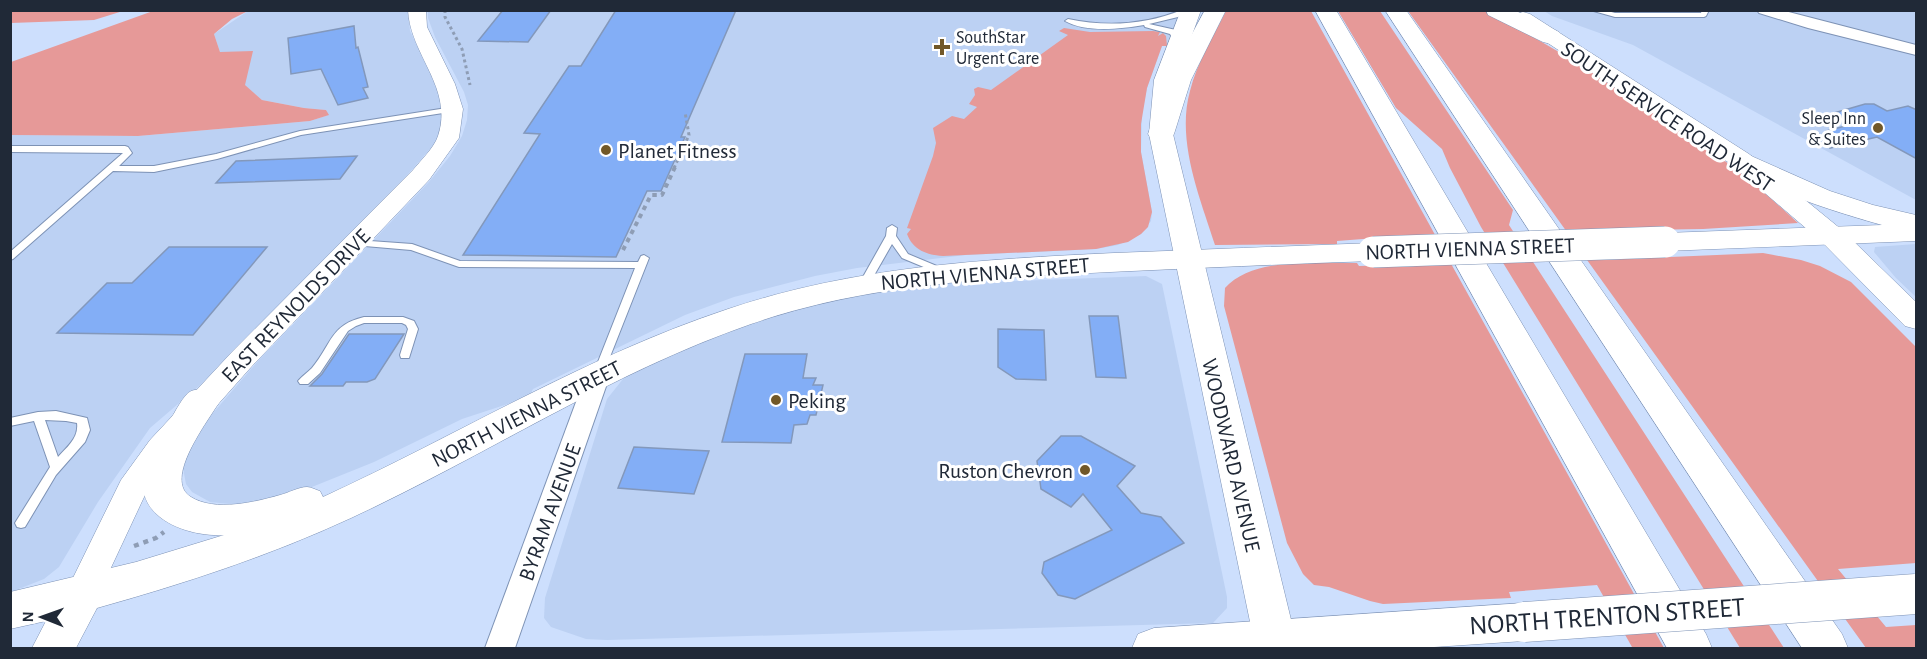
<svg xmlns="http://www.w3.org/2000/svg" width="1927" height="659" font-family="'Alegreya Sans',sans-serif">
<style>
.built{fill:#bcd1f3}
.green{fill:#e69998}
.building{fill:#83aef6;stroke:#8398bb;stroke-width:1.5}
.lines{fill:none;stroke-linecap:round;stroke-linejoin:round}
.service-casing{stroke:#7d92b5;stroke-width:2}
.minor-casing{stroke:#7d92b5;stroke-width:2}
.tertiary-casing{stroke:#7d92b5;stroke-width:1}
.secondary-casing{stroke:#7d92b5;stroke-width:1}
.trunk-casing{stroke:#7d92b5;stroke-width:1}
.motorway-casing{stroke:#7d92b5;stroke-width:1}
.path-far2{stroke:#8e9db5;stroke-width:3;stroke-dasharray:3 3;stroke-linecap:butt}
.path-far1{stroke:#8e9db5;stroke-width:4;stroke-dasharray:4.5 4.5;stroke-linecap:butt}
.path{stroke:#8e9db5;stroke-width:4.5;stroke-dasharray:5 5;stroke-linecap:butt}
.service{fill:#fff;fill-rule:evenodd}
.minor{fill:#fff;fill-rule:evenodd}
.tertiary{fill:#fff;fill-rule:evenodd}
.secondary{fill:#fff;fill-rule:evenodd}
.trunk{fill:#fff;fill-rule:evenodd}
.motorway{fill:#fff;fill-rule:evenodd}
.trunk-bridge-far1-casing{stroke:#7d92b5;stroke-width:32;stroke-linecap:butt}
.trunk-bridge-casing{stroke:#7d92b5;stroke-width:41;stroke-linecap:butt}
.trunk-bridge-far1{stroke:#fff;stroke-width:31}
.trunk-bridge{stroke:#fff;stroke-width:40}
.poi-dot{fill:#715829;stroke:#fff;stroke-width:2}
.labels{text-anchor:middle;stroke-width:6;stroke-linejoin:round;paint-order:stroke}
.far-poi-label{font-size:18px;fill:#202937;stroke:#fff;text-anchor:start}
.street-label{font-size:22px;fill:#202937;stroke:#fff}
.poi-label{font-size:22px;fill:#202937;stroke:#fff;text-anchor:start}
.near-street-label{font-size:27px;fill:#202937;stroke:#fff}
</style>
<rect width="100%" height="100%" fill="#cddffd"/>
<!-- built -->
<g class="built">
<path d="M1753 10 1916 11V200L1633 45 1552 16 1544 11Z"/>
<path d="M248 11H408L410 31 443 97 441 126 437 141 390 195 206 380 150 428 98 502 59 567 44 579 11 592V135L138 136 310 121 328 115 326 110 304 108 262 100 244 85 220 52 214 34Z"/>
<path d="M428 11H1181L1167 46H1162L1147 88 1142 113 1141 152 1152 212 1151 221 1141 234 1118 245 1096 249 966 255 857 268 815 276 734 297 685 315 533 389 529 397 462 419 374 462 302 491 254 503 230 504 210 502 192 492 186 484 182 463 200 428 257 362 428 183 450 156 462 136 467 120 468 105 464 92 435 37 428 18Z"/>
<path d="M1916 244V297L1896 278 1874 252 1875 247Z"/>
<path d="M1146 276 1162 284 1227 597V608L1213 623 607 640 586 639 551 627 544 618 545 598 607 399 623 379 648 361 787 310 951 278 990 282Z"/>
</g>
<!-- green -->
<g class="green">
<path d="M10 11 11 10 123 11 94 20 11 23Z"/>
<path d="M153 11H248L232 19 214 34 220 52 253 51 245 85 262 100 304 108 326 110 329 115 310 121 138 136 11 135V62Z"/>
<path d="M1226 11H1311L1664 648H1620L1632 647 1597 585 1509 592 1511 598 1383 604 1370 601 1329 587 1314 585 1303 574 1287 543 1224 306 1225 288C1254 256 1317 264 1357 263L1359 266 1396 265 1398 267 1432 265 1415 235 1337 241V244L1215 245C1200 198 1176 141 1190 91 1197 63 1213 37 1226 11Z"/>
<path d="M1338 11H1380L1513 210 1509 225 1784 648H1740L1481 227 1450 168 1442 149 1396 108Z"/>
<path d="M1408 11H1488L1571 59 1677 125 1754 183 1798 223 1703 229 1577 231 1601 260 1763 253 1801 260 1820 266 1851 282 1916 347V563L1838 569 1886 627 1916 625V648H1866Z"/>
<path d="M1064 28 1090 32 1153 31 1160 32 1158 36 1163 33 1166 36 1167 46H1162L1147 88 1141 124V152L1152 212 1148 227 1141 234 1128 242 1096 249 943 256C927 255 913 250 907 234L911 229 907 228 933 156 936 143 933 128 952 116 964 119 977 107 969 104 975 95 974 89 978 87 991 90 1068 35 1059 31Z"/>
</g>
<!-- building -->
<g class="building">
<path d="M503 10H551L528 42 478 41Z"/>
<path d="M616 10H736L681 137H685L661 191H647L616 257 463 255 540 134 524 133 569 66H581Z"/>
<path d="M354 26 356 48 358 47 368 87 363 88 368 98 338 105 321 69 291 74 288 38Z"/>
<path d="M1865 104H1874L1887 111 1908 106 1917 110V159L1877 137 1830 148 1826 131 1853 124 1834 113Z"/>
<path d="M357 156 340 179 216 183 236 161Z"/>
<path d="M169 247H267L193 335 57 333 107 283H132Z"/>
<path d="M1089 316H1118L1126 378 1096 377Z"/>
<path d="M998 329 1044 330 1046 380 1016 379 998 367Z"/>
<path d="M349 334H404L375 379 367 382H346L343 386H310L322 374Z"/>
<path d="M745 354H807L803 378H816L813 385H823L816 415H810L807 424 794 425 791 443 722 442Z"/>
<path d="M1061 436H1081L1135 466 1117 486 1141 513 1161 517 1184 543 1075 599 1058 595 1042 573 1044 562 1112 530 1083 494 1071 507 1041 489 1037 461Z"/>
<path d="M634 447 709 451 694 494 618 488Z"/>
</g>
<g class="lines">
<!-- service casing -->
<g class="service-casing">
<g id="service">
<path d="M1182 10H1192L1178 17 1149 24 1176 30 1183 42 1179 44H1176L1170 34 1145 27 1144 25C1120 29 1086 33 1065 21L1068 19C1106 27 1145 25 1182 10Z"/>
<path d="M1590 10H1604L1615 13H1701L1702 10H1709L1706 16 1704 17H1615Z"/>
<path d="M453 107 457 109 456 111 301 135 217 159 154 172 113 171 13 259 10 260V252L123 153 10 152V146H125L128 147 132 153 119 166H154L216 154 300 131Z"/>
<path d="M892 225 897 228 896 236 908 254 944 269 946 271 944 273H938L902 258 892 244 868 286H860L859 284 886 236 887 228Z"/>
<path d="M356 240 412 244 460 261 638 262 641 256 644 255 649 258 604 372 599 376 594 372 635 268 459 267 411 250 353 245 351 243Z"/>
<path d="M364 317H403L414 321 418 329 409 358H401L400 355 408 329 406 325 402 323H364L356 326 348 331 320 373 308 384H300L298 381C302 376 308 372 312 368 332 344 330 325 364 317Z"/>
<path d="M56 411 87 418 90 430 85 442 56 475 25 527 21 528 17 527 15 523 50 467 34 421 10 426V418L38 412ZM45 420 66 421 77 423C79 438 67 447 58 457Z"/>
</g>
</g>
<!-- minor casing -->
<g class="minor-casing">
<g id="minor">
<path d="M1757 10H1781L1916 45V55L1808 28 1759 13Z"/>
<path d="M598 367 606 369 610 375 515 648H485L586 375 590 369Z"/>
</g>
</g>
<!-- tertiary casing -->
<g class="tertiary-casing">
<path id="tertiary" d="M408 10H426L427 27 455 84 463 109 459 138 429 180 252 366 172 456 145 495 94 604 82 609 70 604 65 594 70 584 121 480 150 440 232 352 413 170C421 160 434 148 438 136 454 88 410 55 408 10Z"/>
</g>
<!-- secondary casing -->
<g class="secondary-casing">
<g id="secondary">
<path d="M1181 10H1201L1176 80 1173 134 1294 632 1303 648H1257L1254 641 1149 134 1154 80Z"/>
<path d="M1523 12 1530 14 1749 154 1842 230 1916 302V329L1905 326 1822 242 1731 164 1516 22 1513 18 1516 14Z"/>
</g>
</g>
<!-- trunk casing -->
<g class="trunk-casing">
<g id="trunk">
<path d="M1740 151 1830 191 1873 205 1916 215V241L1665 251 1654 248 1650 242 1654 236 1665 233 1882 225C1849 216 1745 185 1727 159L1731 153Z"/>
<path d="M1373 243 1384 246 1388 252 1384 258 1373 261C1285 264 1198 268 1110 272 989 278 866 284 751 324 610 373 485 456 351 518 269 556 183 584 97 608L76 648H32L46 621 10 629V592L136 562 224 535C193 537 142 522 143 483 143 462 157 441 168 424 174 414 180 401 188 393 196 387 206 390 215 392L220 401C208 421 162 480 191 497 215 512 255 502 280 495 288 493 299 487 307 487 311 487 316 490 320 491L323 497C458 435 586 356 728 309 853 267 983 259 1114 253 1200 250 1287 246 1373 243Z"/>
<path d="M1524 603 1539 609 1546 622 1539 635 1524 641 1419 648H1132L1138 634 1154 628Z"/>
</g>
</g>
<!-- motorway casing -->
<g class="motorway-casing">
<g id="motorway">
<path d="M1205 10H1226L1191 80 1174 134 1170 140 1161 142 1152 140 1148 134 1167 80Z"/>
<path d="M1315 10H1336L1706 634 1712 648H1667Z"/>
<path d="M1385 10H1406L1842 634 1848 648H1802Z"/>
<path d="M1486 10H1514L1559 32 1562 37 1559 42 1551 44 1543 42 1488 15Z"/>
</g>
</g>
<!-- path-far2 -->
<g class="path-far2">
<path d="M445 10V17L462 49 470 85"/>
<path d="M674 168 689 135 685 112"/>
</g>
<!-- path-far1 -->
<path class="path-far1" d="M623 250 651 195H662L675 167"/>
<!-- path -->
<path class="path" d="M134 546 156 538 164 532"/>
<!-- service -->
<use href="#service" class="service"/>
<!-- minor -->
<use href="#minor" class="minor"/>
<!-- tertiary -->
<use href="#tertiary" class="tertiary"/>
<!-- secondary -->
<use href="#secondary" class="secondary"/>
<!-- trunk -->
<use href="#trunk" class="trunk"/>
<!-- motorway -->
<use href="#motorway" class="motorway"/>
<!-- trunk-bridge-far1 casing -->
<g class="trunk-bridge-far1-casing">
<path id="trunk-bridge-far1" d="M1373 252 1665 242"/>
</g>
<!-- trunk-bridge casing -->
<g class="trunk-bridge-casing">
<path id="trunk-bridge" d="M1524 622 1916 594"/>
</g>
<!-- trunk-bridge-far1 -->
<use href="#trunk-bridge-far1" class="trunk-bridge-far1"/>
<!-- trunk-bridge -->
<use href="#trunk-bridge" class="trunk-bridge"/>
</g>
<!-- markers -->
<g class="poi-dot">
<path d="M939 38h6v6h6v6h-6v6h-6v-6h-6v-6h6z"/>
<circle cx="1878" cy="128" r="6"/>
<circle cx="606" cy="150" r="6"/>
<circle cx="776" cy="400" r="6"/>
<circle cx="1085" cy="470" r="6"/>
</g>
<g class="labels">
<!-- far-poi labels -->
<g class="far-poi-label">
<text x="956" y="43">SouthStar<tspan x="956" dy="21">Urgent Care</tspan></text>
<text x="1866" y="124" text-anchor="end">Sleep Inn<tspan x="1866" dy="21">&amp; Suites</tspan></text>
</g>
<!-- street labels -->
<g class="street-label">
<text transform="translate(1668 116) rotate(34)" y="8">SOUTH SERVICE ROAD WEST</text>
<text transform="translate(1470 248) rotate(-2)" y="8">NORTH VIENNA STREET</text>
<text transform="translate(985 273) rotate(-5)" y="8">NORTH VIENNA STREET</text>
<text transform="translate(295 305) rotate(-46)" y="8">EAST REYNOLDS DRIVE</text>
<text transform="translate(526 413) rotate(-27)" y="8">NORTH VIENNA STREET</text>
<text transform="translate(1232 455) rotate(77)" y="8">WOODWARD AVENUE</text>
<text transform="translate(549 512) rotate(-70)" y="8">BYRAM AVENUE</text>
</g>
<!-- poi labels -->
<g class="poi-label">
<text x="618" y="158">Planet Fitness</text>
<text x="788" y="408">Peking</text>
<text x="1073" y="478" text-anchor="end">Ruston Chevron</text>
</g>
<!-- near-street labels -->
<g class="near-street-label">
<text transform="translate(1607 616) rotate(-4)" y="9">NORTH TRENTON STREET</text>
</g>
</g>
<!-- border -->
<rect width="1927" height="659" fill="none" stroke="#202937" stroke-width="24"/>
<!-- north arrow -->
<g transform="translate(42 617) rotate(271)" stroke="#ffffff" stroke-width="4.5" paint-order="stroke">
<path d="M0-4.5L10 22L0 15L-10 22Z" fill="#202937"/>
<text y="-9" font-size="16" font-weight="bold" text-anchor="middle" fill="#202937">N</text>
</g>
</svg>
